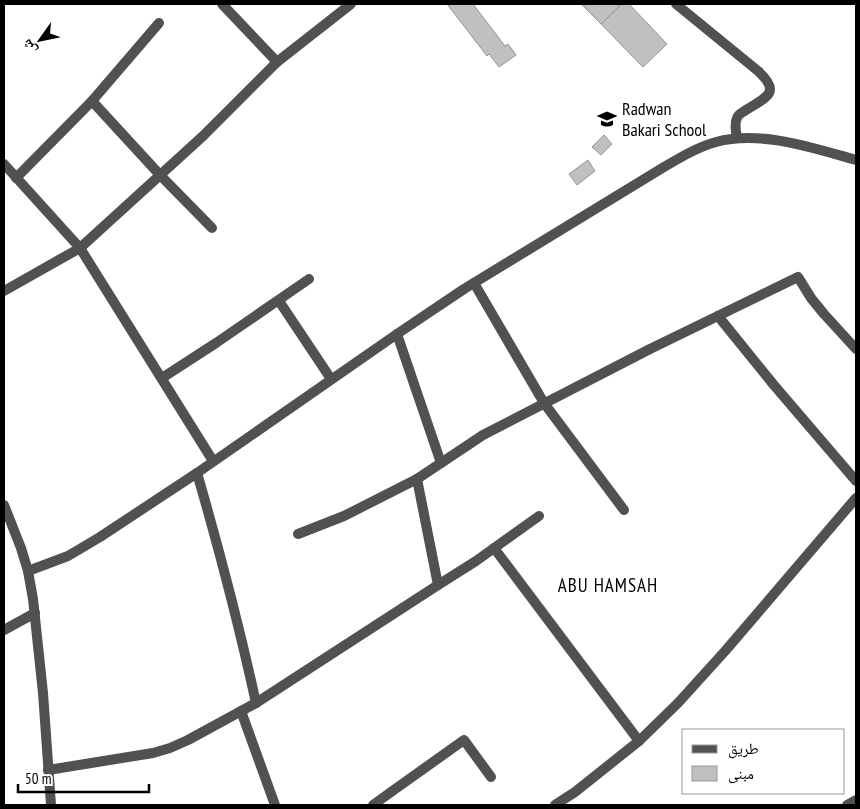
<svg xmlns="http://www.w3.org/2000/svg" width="860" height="809" font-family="'PT Sans Narrow','Noto Naskh Arabic',sans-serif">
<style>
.building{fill:#c0c0c0;stroke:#959595}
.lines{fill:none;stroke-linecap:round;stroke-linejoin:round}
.service{stroke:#515151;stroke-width:10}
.minor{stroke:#515151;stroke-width:10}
.tertiary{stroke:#515151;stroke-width:10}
.labels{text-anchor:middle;stroke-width:4.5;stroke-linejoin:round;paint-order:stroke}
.poi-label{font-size:18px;fill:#000;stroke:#fff;text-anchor:start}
.neighbourhood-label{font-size:19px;letter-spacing:1px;fill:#000;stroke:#fff}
</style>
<rect width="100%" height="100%" fill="#fff"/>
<!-- building -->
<g class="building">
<path d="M447 4H473L505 46 508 44 516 55 499 67 489 54 487 56Z"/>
<path d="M581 4H622L601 24Z"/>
<path d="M622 4H629L667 44 643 67 601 24Z"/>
<path d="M604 135 612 144 601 155 592 147Z"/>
<path d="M588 160 595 171 577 185 569 174Z"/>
</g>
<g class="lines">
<!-- service -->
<g class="service">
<path d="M222 4 277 62"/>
<path d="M92 101 160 175 212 228"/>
<path d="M16 178 92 101 159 23"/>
<path d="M474 283 544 403 624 510"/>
<path d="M279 301 331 379"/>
<path d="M718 316 773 384 856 481"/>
<path d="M162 378 216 343 309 279"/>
<path d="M298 534 344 516 417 479"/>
<path d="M438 585 476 561 539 516"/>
<path d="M391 792 464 740 491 777"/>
</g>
<!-- minor -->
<g class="minor">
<path d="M676 4 758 71C782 93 766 97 746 110 742 113 738 114 737 118 734 124 736 132 737 138"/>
<path d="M4 164 80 248 213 461"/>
<path d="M4 291 80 248 203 136 277 62 351 4"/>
<path d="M397 334 441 463"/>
<path d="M197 473C219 549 239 625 256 703"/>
<path d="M494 548 639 741"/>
<path d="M28 571 68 556 100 537 197 473 397 334 464 289 664 167C681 157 698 147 716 142 761 130 813 148 856 160"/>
<path d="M4 630 35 613"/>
<path d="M241 711 275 805"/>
<path d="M48 770 153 753 170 748 188 740 256 703 438 585 417 479 483 435 650 349 798 277 811 298 824 314 856 349"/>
<path d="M373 805 391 792"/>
<path d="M555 805 575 792 639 741 678 703 726 650 856 498"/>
<path d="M847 805 856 800"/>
</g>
<!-- tertiary -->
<path class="tertiary" d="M4 505 21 548 28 571 33 599 43 693 51 805"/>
</g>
<!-- icons -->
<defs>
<g id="school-bare" transform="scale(1.5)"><path d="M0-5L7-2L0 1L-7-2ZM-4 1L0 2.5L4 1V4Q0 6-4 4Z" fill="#000" stroke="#fff" stroke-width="2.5" paint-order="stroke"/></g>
</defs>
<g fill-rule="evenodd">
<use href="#school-bare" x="607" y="119"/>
</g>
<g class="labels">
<!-- poi labels -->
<g class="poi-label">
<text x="622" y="115">Radwan<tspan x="622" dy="21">Bakari School</tspan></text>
</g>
<!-- neighbourhood labels -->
<g class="neighbourhood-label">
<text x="608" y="592">ABU HAMSAH</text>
</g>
</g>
<!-- border -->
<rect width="860" height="809" fill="none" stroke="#000000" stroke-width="10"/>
<!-- legend -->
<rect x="682" y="729" width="162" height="65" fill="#ffffff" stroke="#999999"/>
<rect x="692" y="745" width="25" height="8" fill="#515151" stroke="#999999"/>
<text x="728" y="754" font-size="15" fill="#000000">طريق</text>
<rect x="692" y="766" width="25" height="15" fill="#c0c0c0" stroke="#999999"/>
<text x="728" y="779" font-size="15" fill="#000000">مبنى</text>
<!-- north arrow -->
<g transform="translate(40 40) rotate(237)" stroke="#ffffff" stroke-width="4" paint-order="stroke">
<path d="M0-4L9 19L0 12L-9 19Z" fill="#000000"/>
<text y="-8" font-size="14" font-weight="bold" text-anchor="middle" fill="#000000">ش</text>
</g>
<!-- scale -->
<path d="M18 784v8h131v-8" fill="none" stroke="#000000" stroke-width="2.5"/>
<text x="25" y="784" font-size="15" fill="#000000" stroke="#ffffff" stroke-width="4" paint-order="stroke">50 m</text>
</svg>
